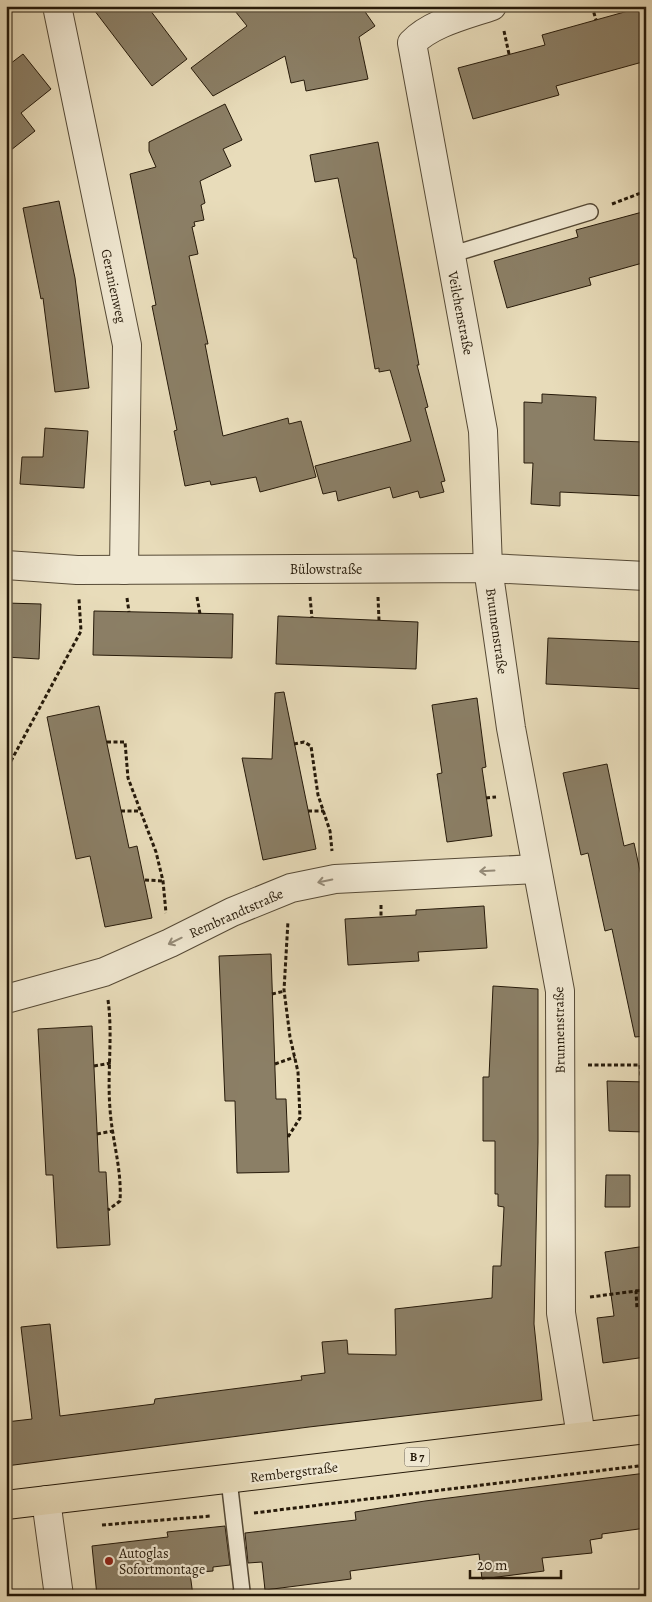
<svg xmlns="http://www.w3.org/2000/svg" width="652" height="1602" font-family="Alegreya,serif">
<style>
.building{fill:#8b7f66;stroke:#261a0a}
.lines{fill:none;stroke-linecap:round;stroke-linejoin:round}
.service-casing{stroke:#564a36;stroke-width:18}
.minor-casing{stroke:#564a36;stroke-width:30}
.tertiary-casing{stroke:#564a36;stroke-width:30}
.primary-casing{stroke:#261a0a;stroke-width:30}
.path{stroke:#261a0a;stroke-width:3;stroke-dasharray:4 2.5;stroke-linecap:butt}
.service{stroke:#f0e8d2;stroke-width:15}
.minor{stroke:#f0e8d2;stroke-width:28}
.tertiary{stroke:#f0e8d2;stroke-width:28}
.primary{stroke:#e8dcba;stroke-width:28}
.oneway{stroke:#958b78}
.poi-dot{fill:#8f2418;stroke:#f0e8d2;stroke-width:2}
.labels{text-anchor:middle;stroke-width:4.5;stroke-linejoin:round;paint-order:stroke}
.shield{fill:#f0e8d2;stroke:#635846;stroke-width:1}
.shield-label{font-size:12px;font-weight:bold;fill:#261a0a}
.street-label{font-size:14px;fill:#261a0a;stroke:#f0e8d2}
.poi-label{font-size:14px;fill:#261a0a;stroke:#f0e8d2;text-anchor:start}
</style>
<rect width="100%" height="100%" fill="#e8dcba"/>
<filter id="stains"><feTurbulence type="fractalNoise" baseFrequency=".004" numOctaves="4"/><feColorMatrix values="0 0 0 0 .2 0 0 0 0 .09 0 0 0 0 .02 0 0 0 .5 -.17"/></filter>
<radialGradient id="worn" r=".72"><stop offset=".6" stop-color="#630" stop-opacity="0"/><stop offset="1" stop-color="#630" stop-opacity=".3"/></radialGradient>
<!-- building -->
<g class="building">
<path d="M91 6H147L187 59 152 86Z"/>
<path d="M231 6H361L375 26 359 37 368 79 306 91 304 80 291 83 285 56 213 96 191 68 247 26Z"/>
<path d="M646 6V61L556 86 559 95 473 119 458 68 545 45 542 35Z"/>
<path d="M23 54 51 89 21 113 35 131 6 154V67Z"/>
<path d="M225 104 242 140 223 149 231 166 200 181 205 203 201 205 204 220 194 222 195 226 192 227 198 254 189 256 208 344H205L223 436 288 418 289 424 301 421 316 477 260 492 256 477 211 485 210 481 185 486 174 431 177 430 152 306 156 305 130 174 156 167 149 151V142Z"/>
<path d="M378 142 419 365H417L428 407 425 408 445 481 441 482 444 492 420 498 418 491 393 498 390 487 338 501 336 491 323 494 315 466 411 441 390 370 379 372V368L375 369 356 258H354L338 178 315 182 310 155Z"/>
<path d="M59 201 75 278 89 388 55 392 43 298 41 299 23 208Z"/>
<path d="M646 211V262L589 278 591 285 507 308 494 261 578 237 576 230Z"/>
<path d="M542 394 596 397 594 440 643 442 642 456H646V496L560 492V506L531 504 533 463H524V402L542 403Z"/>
<path d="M45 428 88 431 84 488 20 484 22 457H43Z"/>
<path d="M6 603 41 604 39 659 6 657Z"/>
<path d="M94 611 233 614 232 658 93 655Z"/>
<path d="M278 616 418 622 416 669 276 664Z"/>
<path d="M548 638 646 642V689L546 684Z"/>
<path d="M284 692 316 849 263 860 242 758 272 759 275 693Z"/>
<path d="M477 698 486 767 482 768 492 836 447 842 437 774 442 773 432 705Z"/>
<path d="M99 706 129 848 137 846 152 918 105 927 90 856 76 859 47 717Z"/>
<path d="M607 764 624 846 634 843 646 899V1036L635 1037 612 929 605 931 588 853 581 855 563 773Z"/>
<path d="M484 906 487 948 418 952 419 961 348 965 345 919 416 915V910Z"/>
<path d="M271 954 276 1099H286L289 1172 237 1173 235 1101H225L219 956Z"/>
<path d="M493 986 538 989V1142L534 1324 542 1400 309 1427 6 1466V1422L32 1419 21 1327 50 1324 60 1416 154 1404 155 1399 302 1380 301 1376 325 1373 322 1342 347 1340 348 1354 396 1355 395 1309 492 1298 493 1266H501L504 1207 498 1206V1194H495V1141H483V1077H489Z"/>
<path d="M92 1026 99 1172H106L110 1245 57 1248 53 1175H46L38 1029Z"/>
<path d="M607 1081 646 1082V1132L609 1131Z"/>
<path d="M606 1175H630V1207H605Z"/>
<path d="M646 1246V1357L603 1363 597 1318 614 1316 605 1252Z"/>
<path d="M646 1473V1528L602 1534V1538L590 1540 592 1553 542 1558 544 1571 482 1579 479 1554 350 1571 351 1579 265 1590 262 1562 248 1563 245 1533 356 1520 355 1512 425 1501Z"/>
<path d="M225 1526 230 1565 213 1567V1571L190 1573 193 1596H97L92 1546 168 1537 167 1532Z"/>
</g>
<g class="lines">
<!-- service casing -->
<g class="service-casing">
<g id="service">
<path d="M450 255 590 212"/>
<path d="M229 1480 242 1591 239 1596"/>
</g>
</g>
<!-- minor casing -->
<g class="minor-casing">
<g id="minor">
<path d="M57 6 127 345 124 570"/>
<path d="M492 6C466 15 431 23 412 43L483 431 488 568 646 576"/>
<path d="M6 999 104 972 170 943 232 912 291 888 335 879 536 869"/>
<path d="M46 1500 59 1596"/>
</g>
</g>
<!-- tertiary casing -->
<g class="tertiary-casing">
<path id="tertiary" d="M6 565 77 570 488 568 511 728 560 991 561 1313 581 1436"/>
</g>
<!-- primary casing -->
<g class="primary-casing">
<path id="primary" d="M6 1505 646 1429"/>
</g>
<!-- path -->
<g class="path">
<path d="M592 6 596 20"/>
<path d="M504 31 509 54"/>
<path d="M612 204 646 191"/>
<path d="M197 597 200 614"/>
<path d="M310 597 312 618"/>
<path d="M378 597 379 620"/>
<path d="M127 598 129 612"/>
<path d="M107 742H125L128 778 156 852 163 881 166 913"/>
<path d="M294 744 304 742 311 746 318 795 330 831 332 851"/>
<path d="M6 780 11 761 81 631 79 599"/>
<path d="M486 798 496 797"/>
<path d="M121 811H139"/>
<path d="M308 811H324"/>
<path d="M145 880 163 881"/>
<path d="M381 905V917"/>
<path d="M272 994 285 991"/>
<path d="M108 1000C113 1036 107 1072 110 1109 112 1140 122 1169 120 1201L108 1210"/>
<path d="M275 1064 295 1057"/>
<path d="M588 1065H646"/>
<path d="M640 1065 641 1076"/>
<path d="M94 1066 111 1063"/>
<path d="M97 1134 113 1131"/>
<path d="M288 1137 300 1118 298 1072 290 1037 284 990 288 921"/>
<path d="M636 1291 646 1290"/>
<path d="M590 1297 636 1291 637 1309"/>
<path d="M254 1513 646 1465"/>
<path d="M102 1525 211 1516"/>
</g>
<!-- service -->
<use href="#service" class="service"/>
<!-- minor -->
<use href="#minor" class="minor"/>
<!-- tertiary -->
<use href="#tertiary" class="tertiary"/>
<!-- primary -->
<use href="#primary" class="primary"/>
</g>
<!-- one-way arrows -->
<defs><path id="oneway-shaft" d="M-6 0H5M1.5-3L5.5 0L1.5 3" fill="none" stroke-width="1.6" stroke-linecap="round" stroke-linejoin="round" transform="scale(1.25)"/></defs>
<g class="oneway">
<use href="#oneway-shaft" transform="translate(487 871) rotate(177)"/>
<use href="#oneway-shaft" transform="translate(325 881) rotate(168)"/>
<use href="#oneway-shaft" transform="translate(175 941) rotate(154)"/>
</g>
<!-- markers -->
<circle class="poi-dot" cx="109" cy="1561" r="5"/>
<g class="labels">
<!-- shield labels -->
<rect class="shield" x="404.5" y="1447.5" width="25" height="19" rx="4"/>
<g class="shield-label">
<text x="417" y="1461">B 7</text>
</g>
<!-- street labels -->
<g class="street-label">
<text transform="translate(114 286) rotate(78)" y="5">Geranienweg</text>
<text transform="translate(461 313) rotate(79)" y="5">Veilchenstraße</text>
<text x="326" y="574">Bülowstraße</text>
<text transform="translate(497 631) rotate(82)" y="5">Brunnenstraße</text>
<text transform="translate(236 913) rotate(-24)" y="5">Rembrandtstraße</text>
<text transform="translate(559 1030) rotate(-91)" y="5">Brunnenstraße</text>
<text transform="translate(294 1472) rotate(-7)" y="5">Rembergstraße</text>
</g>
<!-- poi labels -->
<g class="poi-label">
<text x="119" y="1558">Autoglas<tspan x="119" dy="16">Sofortmontage</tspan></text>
</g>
</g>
<!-- margin -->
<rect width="652" height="1602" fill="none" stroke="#e8dcba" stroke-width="25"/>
<rect x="8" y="8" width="637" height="1587" fill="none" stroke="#261a0a" stroke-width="2.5"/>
<rect x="12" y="12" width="627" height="1577" fill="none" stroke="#261a0a"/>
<!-- scale -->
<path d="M470 1570v8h91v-8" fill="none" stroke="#261a0a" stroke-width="2.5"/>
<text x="477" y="1570" font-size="15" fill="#261a0a" stroke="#f0e8d2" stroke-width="4" paint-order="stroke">20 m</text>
<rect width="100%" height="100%" filter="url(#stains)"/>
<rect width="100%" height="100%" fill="url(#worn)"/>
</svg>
